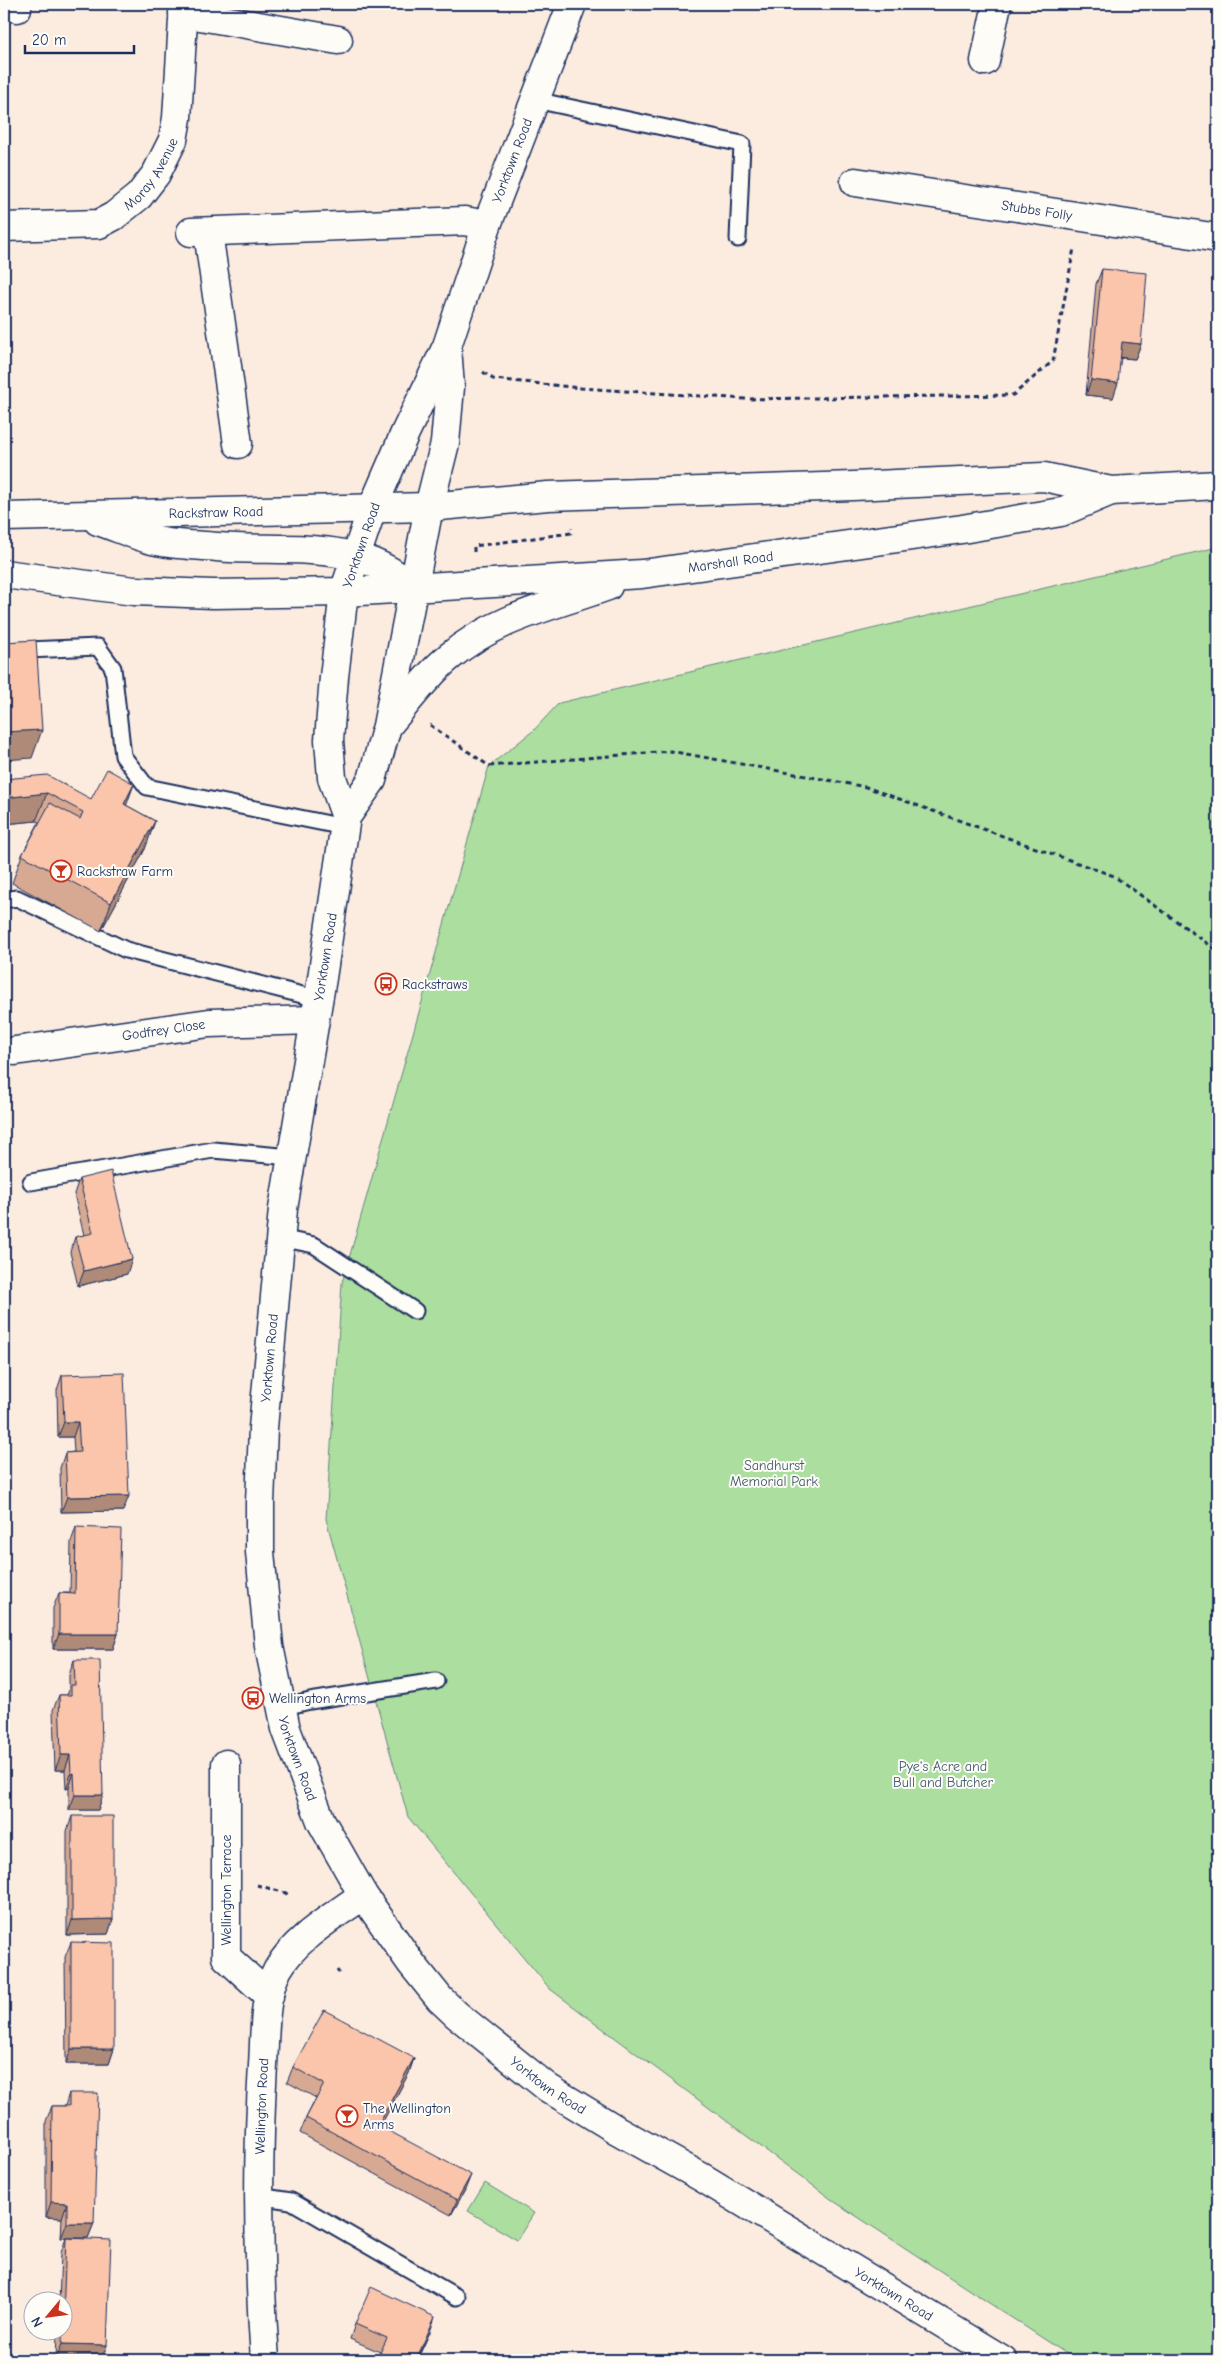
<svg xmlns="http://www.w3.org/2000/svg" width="1222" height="2364" font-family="'Comic Neue',sans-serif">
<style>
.green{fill:#acde9f;stroke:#64867e}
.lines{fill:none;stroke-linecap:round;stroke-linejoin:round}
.service-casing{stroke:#1b2f5e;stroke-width:19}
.minor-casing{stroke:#1b2f5e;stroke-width:31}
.tertiary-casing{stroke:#1b2f5e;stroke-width:31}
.primary-casing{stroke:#1b2f5e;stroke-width:31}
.path{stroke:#1b2f5e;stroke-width:3;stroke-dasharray:5 4;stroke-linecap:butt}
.service{stroke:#fdfcf7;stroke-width:15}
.minor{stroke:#fdfcf7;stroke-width:28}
.tertiary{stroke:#fdfcf7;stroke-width:28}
.primary{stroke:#fdfcf7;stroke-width:28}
.wall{fill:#d7a993;stroke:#1b2f5e}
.shaded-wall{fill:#af8a78;stroke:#1b2f5e}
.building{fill:#fac5ab;stroke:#1b2f5e}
.labels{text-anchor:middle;stroke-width:4;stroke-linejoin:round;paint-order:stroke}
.street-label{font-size:14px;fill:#1b2f5e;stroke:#fdfcf7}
.poi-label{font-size:14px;fill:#1b2f5e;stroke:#fdfcf7;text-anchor:start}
.park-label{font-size:14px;fill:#3f5b6e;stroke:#fdfcf7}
</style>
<rect width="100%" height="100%" fill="#fcece0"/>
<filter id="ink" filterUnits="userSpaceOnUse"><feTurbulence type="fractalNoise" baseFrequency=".02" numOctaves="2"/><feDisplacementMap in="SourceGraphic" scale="10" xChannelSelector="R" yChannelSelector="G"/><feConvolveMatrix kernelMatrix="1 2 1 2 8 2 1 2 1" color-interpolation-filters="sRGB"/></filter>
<g filter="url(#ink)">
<!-- green -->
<g class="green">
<path d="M1218 547V2360H1076L835 2202 550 1989 408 1817 326 1519 342 1283 489 766 534 730 559 703Z"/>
<path d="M485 2183 534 2213 517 2240 468 2211Z"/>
</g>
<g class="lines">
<!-- service casing -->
<g class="service-casing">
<g id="service">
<path d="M535 100 742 144 738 239"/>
<path d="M4 651 98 647 113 668 123 756 147 787 344 827"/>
<path d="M4 900 17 898 126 950 318 999"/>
<path d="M31 1182 213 1150 291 1157"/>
<path d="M280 1238 314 1245 415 1311"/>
<path d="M280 1708 310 1701 436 1681"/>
<path d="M258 2196 291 2201 457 2297"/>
</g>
</g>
<!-- minor casing -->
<g class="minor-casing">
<g id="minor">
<path d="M17 4V8"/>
<path d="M183 13 338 40"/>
<path d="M985 61 997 4"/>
<path id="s1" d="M855 182 1218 238"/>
<path id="s2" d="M4 227 99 224 114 216 139 196 156 174 173 140 177 118 184 4"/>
<path d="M191 232 465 221 487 225"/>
<path d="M208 232 238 444"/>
<path id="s3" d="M15 1051 209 1023 314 1020"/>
<path d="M226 1764V1957L269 1996"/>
<path id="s4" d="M265 2360C258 2262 257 2164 263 2065 265 2035 263 1996 278 1969 296 1937 335 1916 363 1895"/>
</g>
</g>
<!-- tertiary casing -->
<g class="tertiary-casing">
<g id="tertiary">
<path d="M429 507 445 443 450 387 447 347"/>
<path id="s5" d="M372 509 405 433 447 346 487 225 572 4"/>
</g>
</g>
<!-- primary casing -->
<g class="primary-casing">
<g id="primary">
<path id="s6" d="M429 507 387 726 372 780 346 817 322 978 283 1209 263 1428 260 1503V1552L269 1646 286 1729 321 1821 363 1895 411 1963 440 1999 457 2015 548 2088 617 2130 703 2178 1003 2360"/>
<path id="s7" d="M4 517 429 507 548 496 853 486 1044 477 1111 491 1218 485"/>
<path d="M98 521C116 527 134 535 152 540 172 545 196 545 217 547 285 553 358 537 413 588"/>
<path id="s8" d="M4 574 134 591 213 594 344 592 642 574 962 529 1061 512 1111 491"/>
<path d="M388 725C407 703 426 676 449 657 495 618 552 606 608 586"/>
<path d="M346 817 332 778 329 740 334 677 344 592 372 509"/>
</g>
</g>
<!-- path -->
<g class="path">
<path d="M483 372 493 379 581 388 745 399 1013 395 1053 361 1074 248"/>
<path d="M474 552V546L571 533V528"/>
<path d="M430 725 489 766 670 751 866 787 1114 876 1218 951"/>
<path d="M257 1885 286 1893 289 1897"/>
<path d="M337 1970 339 1973"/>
</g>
<!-- service -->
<use href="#service" class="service"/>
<!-- minor -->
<use href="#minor" class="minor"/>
<!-- tertiary -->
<use href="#tertiary" class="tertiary"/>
<!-- primary -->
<use href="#primary" class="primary"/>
</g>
<!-- wall -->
<g class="wall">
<path d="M1102 269 1141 344 1135 359 1121 358 1113 398 1086 395 1096 284Z"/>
<path d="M4 779 91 799 134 784 126 805 155 821 145 849 101 931 12 883 22 855 39 822 36 821 4 824Z"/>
<path d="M79 1179 127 1274 78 1286 70 1252 75 1237 84 1235 74 1194Z"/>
<path d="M62 1375 123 1511 61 1512 60 1468 65 1453 74 1452 73 1437H58L57 1390Z"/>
<path d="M76 1527 118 1634 113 1649H53V1608L59 1593H70L71 1542Z"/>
<path d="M74 1660 103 1795 98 1810H69V1788L66 1789 65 1770H55L53 1710 59 1695H67L69 1690V1675Z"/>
<path d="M72 1816 113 1919 108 1934 67 1935V1831Z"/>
<path d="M71 1942 114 2049 109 2064H66L65 1957Z"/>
<path d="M414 2058 409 2073 380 2126 465 2190 451 2215 300 2133 306 2118 316 2098 287 2082 293 2067Z"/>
<path d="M69 2093 94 2223 88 2238H61L62 2218 46 2217V2121L52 2106H65Z"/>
<path d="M66 2238 107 2345 101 2360 56 2359 57 2332H62V2302H59L61 2253Z"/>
<path d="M355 2324 430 2332 417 2360H377L380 2352 350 2339Z"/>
</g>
<!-- shaded-wall -->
<g class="shaded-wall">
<path d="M1122 342 1141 344 1135 359 1117 357Z"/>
<path d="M1091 380 1118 383 1113 398 1086 395Z"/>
<path d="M42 730 32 758 4 760V732Z"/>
<path d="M134 784 124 812V804Z"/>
<path d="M47 793 36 821 4 824V798Z"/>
<path d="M155 821 145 849 101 931 111 903Z"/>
<path d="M132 1259 127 1274 78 1286 84 1271Z"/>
<path d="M64 1422H78L73 1437H58Z"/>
<path d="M129 1496 123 1511 61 1512 67 1497Z"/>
<path d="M59 1634H118L113 1649H53Z"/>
<path d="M61 1755H70L65 1770H55Z"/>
<path d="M74 1773 69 1788 66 1789 71 1774Z"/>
<path d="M75 1795H103L98 1810H69Z"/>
<path d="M113 1919 108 1934 67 1935 72 1920Z"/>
<path d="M71 2049H114L109 2064H66Z"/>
<path d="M414 2058 409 2073 373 2140 378 2125Z"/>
<path d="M471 2175 465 2190 451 2215 457 2200Z"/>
<path d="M51 2202 67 2203 62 2218 46 2217Z"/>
<path d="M67 2223H94L88 2238H61Z"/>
<path d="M435 2317 430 2332 417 2360H416Z"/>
<path d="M62 2344 107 2345 101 2360 56 2359Z"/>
</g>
<!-- building -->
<g class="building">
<path d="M1102 269 1147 273 1141 344 1122 342 1118 383 1091 380Z"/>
<path d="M36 640 42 730 4 732V642Z"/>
<path d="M107 769 134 784 124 804 155 821 111 903 22 855 50 803 80 819 83 812 47 793 4 798V779L47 775 91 799Z"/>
<path d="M111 1171 132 1259 84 1271 75 1237 93 1233 79 1179Z"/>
<path d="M124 1373 129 1496 67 1497 65 1453 80 1452 78 1422H64L62 1375Z"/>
<path d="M76 1527 121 1529 118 1634H59V1593L75 1594Z"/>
<path d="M74 1660H100L103 1795H75L74 1773 71 1774 70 1755H61L59 1695H71V1685H75Z"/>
<path d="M72 1816H113V1919L72 1920Z"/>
<path d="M71 1942 114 1943V2049H71Z"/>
<path d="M324 2010 414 2058 378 2125 471 2175 457 2200 306 2118 324 2084 293 2067Z"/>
<path d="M69 2093H98L94 2223H67V2203L51 2202 52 2106H69Z"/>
<path d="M66 2238 111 2240 107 2345 62 2344Z"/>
<path d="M371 2287 435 2317 416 2360H396L380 2353 387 2338 355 2324Z"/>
</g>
</g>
<!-- icons -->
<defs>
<g id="bar-ring" transform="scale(1.125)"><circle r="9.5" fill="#fdfcf7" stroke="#c8321e" stroke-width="1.5"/><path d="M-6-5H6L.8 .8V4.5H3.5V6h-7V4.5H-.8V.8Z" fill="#c8321e"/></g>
<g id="bus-ring" transform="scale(1.125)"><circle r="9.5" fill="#fdfcf7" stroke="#c8321e" stroke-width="1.5"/><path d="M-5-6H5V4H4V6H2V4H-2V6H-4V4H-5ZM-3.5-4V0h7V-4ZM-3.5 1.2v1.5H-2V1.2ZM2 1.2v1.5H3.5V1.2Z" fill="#c8321e"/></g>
</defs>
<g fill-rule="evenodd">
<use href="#bar-ring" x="61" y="871"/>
<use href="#bus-ring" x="386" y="984"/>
<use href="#bus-ring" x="253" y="1698"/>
<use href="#bar-ring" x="347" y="2116"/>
</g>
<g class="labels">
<!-- street labels -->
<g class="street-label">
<text dy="5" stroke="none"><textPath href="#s5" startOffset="376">Yorktown Road</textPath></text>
<text dy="5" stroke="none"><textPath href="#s2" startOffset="169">Moray Avenue</textPath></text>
<text dy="5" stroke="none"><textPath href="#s1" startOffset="184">Stubbs Folly</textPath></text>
<text dy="5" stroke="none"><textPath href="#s7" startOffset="212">Rackstraw Road</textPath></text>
<text transform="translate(361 545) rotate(-71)" y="5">Yorktown Road</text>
<text dy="5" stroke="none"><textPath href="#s8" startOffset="729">Marshall Road</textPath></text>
<text transform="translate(325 957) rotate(-81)" y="5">Yorktown Road</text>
<text dy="5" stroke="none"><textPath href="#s3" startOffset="150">Godfrey Close</textPath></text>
<text transform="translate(269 1358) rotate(-85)" y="5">Yorktown Road</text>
<text dy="5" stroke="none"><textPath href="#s6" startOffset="1276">Yorktown Road</textPath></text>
<text transform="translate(226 1890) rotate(-90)" y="5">Wellington Terrace</text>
<text dy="5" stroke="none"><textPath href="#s6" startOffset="1696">Yorktown Road</textPath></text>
<text dy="5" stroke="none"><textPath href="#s4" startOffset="254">Wellington Road</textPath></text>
<text dy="5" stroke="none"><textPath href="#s6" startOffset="2100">Yorktown Road</textPath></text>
</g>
<!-- poi labels -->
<g class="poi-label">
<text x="77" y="876">Rackstraw Farm</text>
<text x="402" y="989">Rackstraws</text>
<text x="269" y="1703">Wellington Arms</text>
<text x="363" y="2113">The Wellington<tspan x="363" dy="16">Arms</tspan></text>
</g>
<!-- park labels -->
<g class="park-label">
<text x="774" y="1470">Sandhurst<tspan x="774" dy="16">Memorial Park</tspan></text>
<text x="943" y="1771">Pye's Acre and<tspan x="943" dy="16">Bull and Butcher</tspan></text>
</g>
</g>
<!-- margin -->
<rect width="1222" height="2364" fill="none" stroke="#fdfcf7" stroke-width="20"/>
<rect x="10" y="10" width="1202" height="2344" fill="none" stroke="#1b2f5e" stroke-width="2" filter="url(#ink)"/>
<!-- north arrow -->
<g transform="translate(48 2316) rotate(241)"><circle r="24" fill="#fdfcf7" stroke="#a3aaba"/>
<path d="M0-4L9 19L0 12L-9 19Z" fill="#c8321e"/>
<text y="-8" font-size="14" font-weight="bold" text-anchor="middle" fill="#1b2f5e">N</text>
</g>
<!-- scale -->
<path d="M25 45v8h109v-8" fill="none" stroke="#1b2f5e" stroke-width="2.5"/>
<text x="32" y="45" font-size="15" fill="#1b2f5e" stroke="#fdfcf7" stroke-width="4" paint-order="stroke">20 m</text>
</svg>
